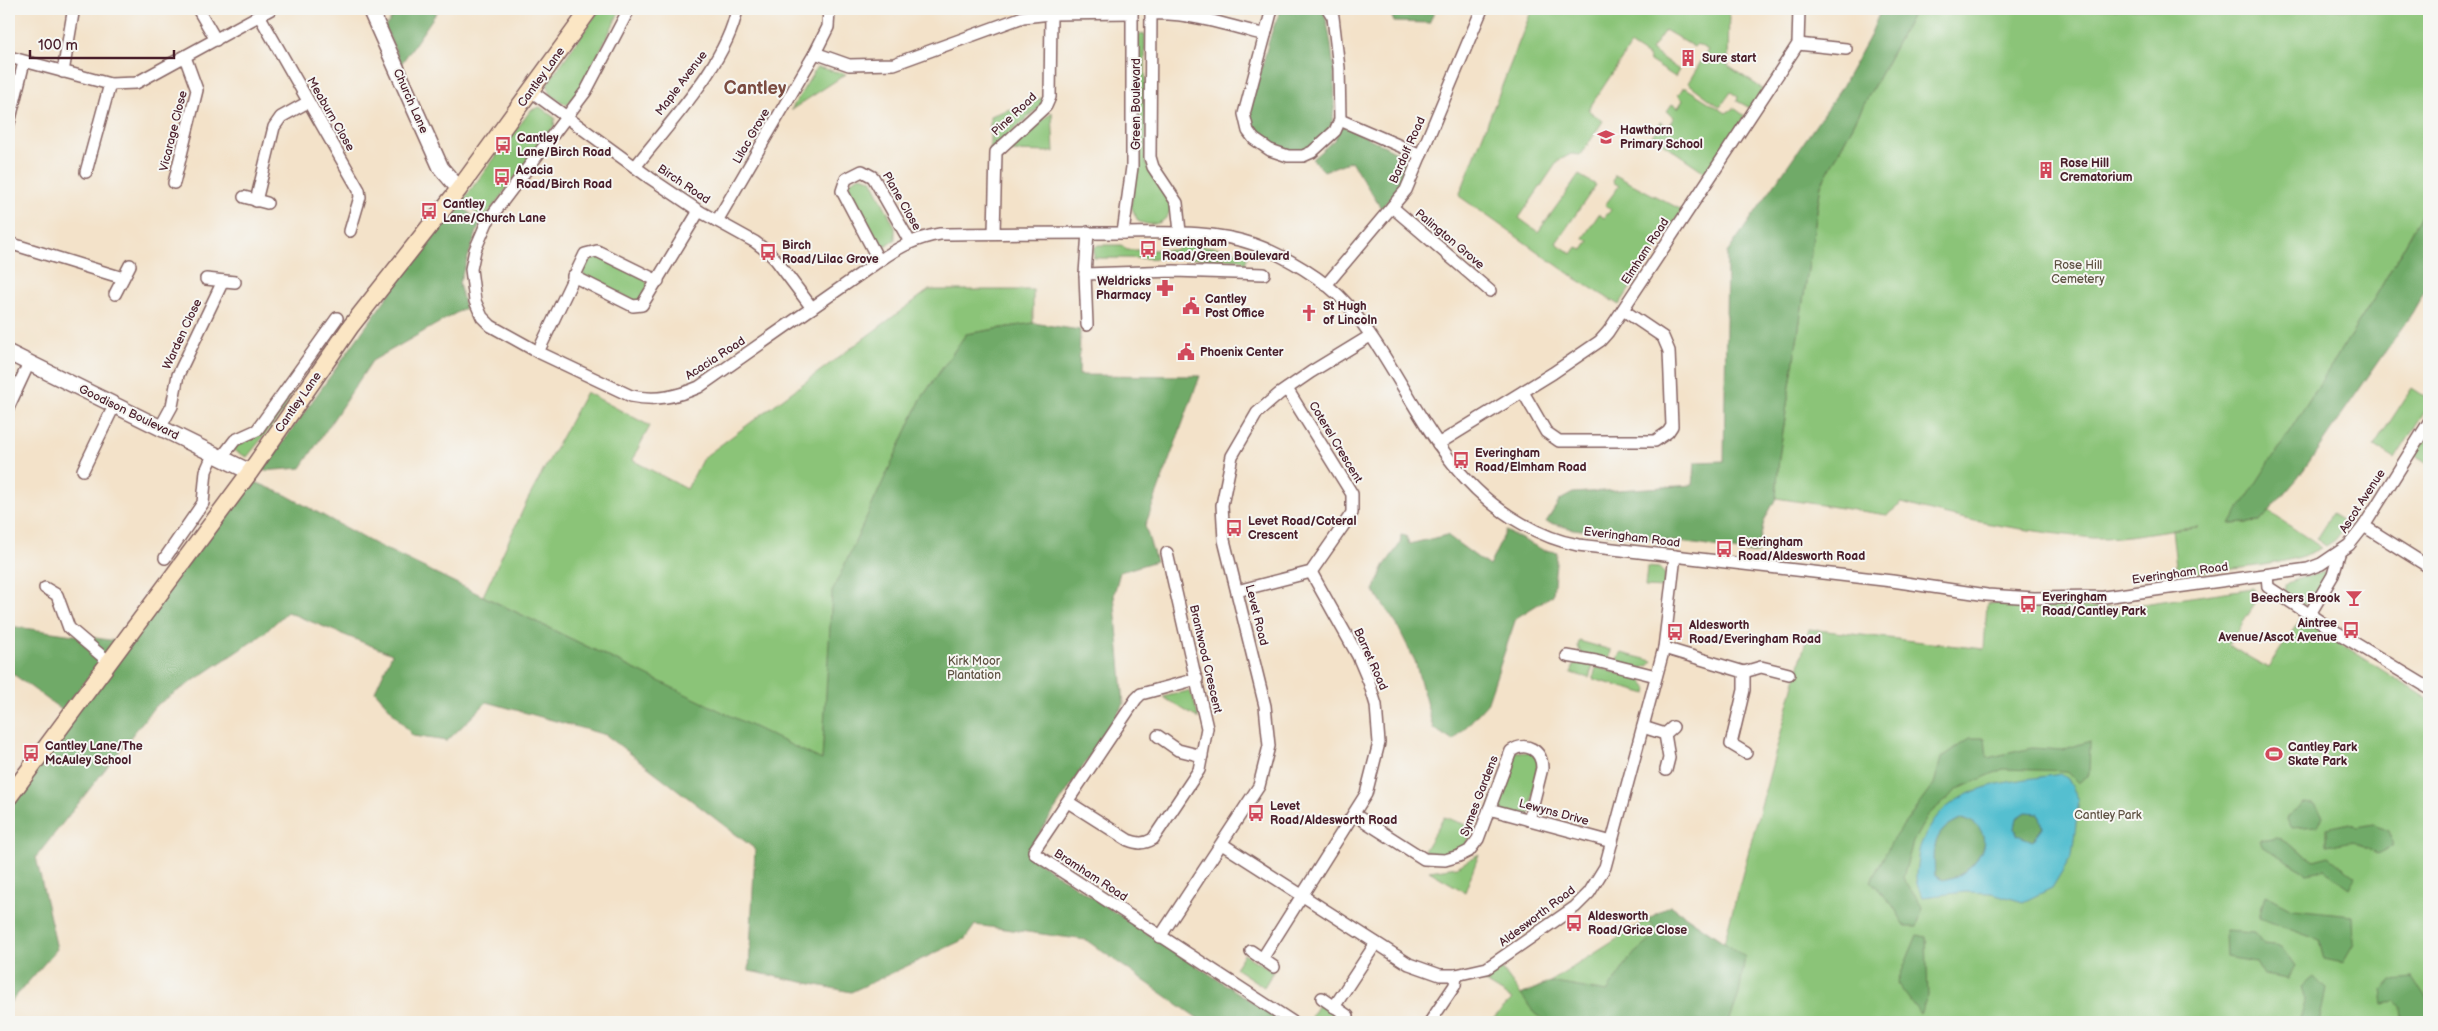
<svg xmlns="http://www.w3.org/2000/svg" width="2438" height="1031" font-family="'Balsamiq Sans',sans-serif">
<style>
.green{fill:#8bc478;stroke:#6a7252}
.forest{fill:#70aa68;stroke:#5d644a}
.water{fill:#55bfd0;stroke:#506f7e;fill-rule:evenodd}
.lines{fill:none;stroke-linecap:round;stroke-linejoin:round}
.minor-casing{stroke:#856362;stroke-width:14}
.tertiary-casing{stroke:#856362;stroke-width:18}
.secondary-casing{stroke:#856362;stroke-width:19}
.minor{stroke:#fff;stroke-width:11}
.tertiary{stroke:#fff;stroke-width:15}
.secondary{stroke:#fbe6c4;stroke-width:16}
.labels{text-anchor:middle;stroke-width:4;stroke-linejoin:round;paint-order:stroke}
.poi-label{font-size:12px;font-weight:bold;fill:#4a1f2b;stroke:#f6f6f2;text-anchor:start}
.street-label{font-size:12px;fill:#4a1f2b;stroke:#f6f6f2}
.park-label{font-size:12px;fill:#5e5142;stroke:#f6f6f2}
.district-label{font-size:18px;font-weight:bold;fill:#7b4c41;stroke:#f6f6f2}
</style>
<rect width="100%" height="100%" fill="#f6f6f2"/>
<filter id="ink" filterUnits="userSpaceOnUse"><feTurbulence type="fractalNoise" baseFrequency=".02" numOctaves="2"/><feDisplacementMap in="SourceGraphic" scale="10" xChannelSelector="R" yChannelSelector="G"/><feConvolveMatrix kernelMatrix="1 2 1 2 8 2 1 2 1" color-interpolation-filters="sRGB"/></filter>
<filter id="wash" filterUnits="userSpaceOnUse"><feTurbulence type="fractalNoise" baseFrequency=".0096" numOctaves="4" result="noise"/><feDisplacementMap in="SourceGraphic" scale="20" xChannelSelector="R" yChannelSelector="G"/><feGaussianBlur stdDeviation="1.12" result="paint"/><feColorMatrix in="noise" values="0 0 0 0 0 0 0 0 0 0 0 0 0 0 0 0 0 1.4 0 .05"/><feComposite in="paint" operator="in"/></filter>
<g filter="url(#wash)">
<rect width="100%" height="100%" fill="#f3e2c9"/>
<!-- green -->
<g class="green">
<path d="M600 9H621L580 90 567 105 551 95 547 84Z"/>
<path d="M1532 9H1729L1728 66 1763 89 1750 108 1737 101 1738 97 1731 92 1720 107 1688 83 1708 50 1697 44 1694 47 1665 30 1651 50 1679 70 1675 77 1650 61 1648 56 1631 45 1588 110 1603 121 1581 155 1571 154 1558 161 1519 218 1538 232 1579 175 1596 185 1556 243 1572 254 1577 247 1583 250 1589 241 1583 238 1599 214 1604 218 1611 210 1605 205 1619 186 1613 182 1615 175 1682 210 1619 305 1575 278 1459 196Z"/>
<path d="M1915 9H2429V202L2377 294 2231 524 2260 522 2268 511 2322 548C2283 568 2221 569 2177 575L2172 529 2198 527C2163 529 2128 539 2093 538 2028 531 1965 522 1902 503L1887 515 1776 498 1779 457 1821 185Z"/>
<path d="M1140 34 1145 35 1146 164 1171 204C1171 222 1153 229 1138 221L1131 206 1138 154 1137 36Z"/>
<path d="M817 67 846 74 791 110Z"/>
<path d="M1683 88H1686L1726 113 1734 108 1745 116 1706 173 1652 136 1661 122 1668 127 1674 117 1667 111 1672 104 1678 108 1683 100 1678 95Z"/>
<path d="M1045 97 1043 104 990 151V116Z"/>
<path d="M540 107 555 118 554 126 483 220 463 200 531 110Z"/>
<path d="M1052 112 1054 152 1006 151Z"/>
<path d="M860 176 871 179 895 227V240L885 246 876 244 847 189 851 181Z"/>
<path d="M1184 244 1223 248 1248 255 1245 264 1240 259 1094 258V248L1098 245H1121L1127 250H1174Z"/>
<path d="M597 256 645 279 649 288 642 300 636 302 585 277 582 270 588 258Z"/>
<path d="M929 290H1033V323L966 334 921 399 833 592 822 761 483 596 528 499 586 392 650 426 632 460 687 489 703 458Z"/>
<path d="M2412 388 2429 399V405L2395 459 2374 446Z"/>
<path d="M293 390 284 411 247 457 231 449 259 434Z"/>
<path d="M2429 422V464L2410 452Z"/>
<path d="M2332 514 2348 524 2335 540 2326 546 2316 539Z"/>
<path d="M1647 567 1659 568 1665 574 1664 588 1645 587Z"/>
<path d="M2323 572 2326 574C2326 586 2314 601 2303 605L2285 593V585C2290 579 2314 576 2323 572Z"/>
<path d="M2253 588 2260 597 2228 645 2268 668 2301 618 2429 700V1022H1490L1512 999 1481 980 1502 969 1521 995 1550 982 1670 905 1724 942 1809 629 1984 649 1987 603 2074 608 2122 607Z"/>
<path d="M1579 641 1611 650 1609 662 1581 654 1578 646Z"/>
<path d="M1621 653 1653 661C1644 674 1630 666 1617 663Z"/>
<path d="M1578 663 1593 666 1589 678 1571 673 1574 665Z"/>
<path d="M1596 667 1641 680 1648 689 1647 694 1593 679Z"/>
<path d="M1188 691 1193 697 1199 719 1163 697Z"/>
<path d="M1511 751 1539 754 1529 820 1489 809Z"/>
<path d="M1444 817 1475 828 1464 847 1439 855 1424 851Z"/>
<path d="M1479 854 1465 892 1429 871 1457 867Z"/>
<path d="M1244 954 1273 972 1264 987 1235 968Z"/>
<path d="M1322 1004 1345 1021 1344 1022C1333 1022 1318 1026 1311 1016L1318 1005Z"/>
</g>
<!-- forest -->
<g class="forest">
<path d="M399 9H439L401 64 385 27Z"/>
<path d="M1282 9 1323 10C1332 31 1340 107 1330 127 1327 134 1319 139 1314 144 1301 158 1284 152 1270 143 1259 135 1251 125 1251 111 1251 98 1258 83 1261 70 1267 50 1271 27 1282 9Z"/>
<path d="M1389 9H1436L1429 23 1394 22Z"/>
<path d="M1881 9H1915L1821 185 1779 457 1776 498 1764 521 1757 554 1695 544 1573 529 1546 522 1560 500 1573 493 1693 485 1695 462 1724 461 1727 253 1840 90 1869 38Z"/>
<path d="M1342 125 1397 152 1410 167 1402 186 1381 208 1351 161 1324 171 1312 159 1334 140Z"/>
<path d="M2429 202V283L2412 313 2298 478 2260 522 2230 524 2377 294Z"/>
<path d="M460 204 480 223 459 283 465 308 372 361 301 468 262 471 403 275Z"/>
<path d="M1033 323 1080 330 1079 375 1200 376 1145 526 1156 561 1120 572 1114 594 1124 704 1026 854 1283 1022H1203L1086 940 975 925 965 939 851 992 749 971 755 849 606 735 487 702 447 741 413 736 375 691 392 654 287 612 262 635 155 706 36 857 57 949 9 1004V792L253 481 286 495 373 543 822 760 832 592 921 399 966 334Z"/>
<path d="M1506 531 1543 550 1557 552 1553 595 1516 618 1487 704 1453 741 1433 728 1415 661 1397 625 1374 591 1384 566 1400 544 1401 535 1406 536 1409 544 1447 535 1489 566Z"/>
<path d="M9 626 117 641 62 710 9 671Z"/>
<path d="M1970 738H1985L1987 758 2032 748 2062 750 2090 741 2089 775 2078 783 2067 771 2003 769 1958 789 1928 815 1913 842 1903 878 1923 908 1917 927H1906L1893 906 1871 881 1893 839 1934 784 1941 758Z"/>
<path d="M2304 803 2314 804 2322 816 2317 826 2292 828 2286 817Z"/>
<path d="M2026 812 2040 813 2043 827 2033 841 2017 836 2015 827 2017 818Z"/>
<path d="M1963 818C1996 829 1985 857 1961 874 1956 877 1949 878 1943 880L1935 876C1933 847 1932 830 1963 818Z"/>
<path d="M2350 823 2357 827 2374 824 2388 830 2394 845 2377 854 2352 841 2327 846V828Z"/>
<path d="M2277 837 2314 860 2329 856 2356 877 2349 888 2324 870 2307 873 2262 846 2260 840Z"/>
<path d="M2265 895 2292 909 2353 915 2354 944 2343 963 2324 959 2319 940 2259 918Z"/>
<path d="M1670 905 1745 957 1739 994 1729 1022H1548L1535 1014 1521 995 1550 982 1607 992 1630 958 1659 933 1648 919Z"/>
<path d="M2225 931 2254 933 2264 945 2282 947 2295 966 2287 979 2264 975 2256 962 2226 957Z"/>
<path d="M1917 935 1926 937 1928 996 1920 1014 1897 983Z"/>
<path d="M2314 977 2326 989 2319 1022H2299L2306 999 2302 987Z"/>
<path d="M2413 978 2429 1002V1022H2413L2402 1018 2401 1008 2396 1002 2384 1004 2382 990 2391 980Z"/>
</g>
<!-- water -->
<path class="water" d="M2061 774 2068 779 2079 800 2072 855 2052 888 2023 902 1992 893 1965 892 1923 897C1913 880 1916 876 1918 857 1919 846 1923 839 1929 829 1956 782 2013 782 2061 774ZM2026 812 2039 813 2043 827 2033 841 2017 835 2015 827 2017 818ZM1963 818C1996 829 1985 858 1961 874 1956 877 1949 878 1943 880L1935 876C1933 847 1932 830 1963 818Z"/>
</g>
<g filter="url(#ink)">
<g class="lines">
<!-- minor casing -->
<g class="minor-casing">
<g id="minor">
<path d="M198 9 216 40"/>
<path d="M629 9 586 91 487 222 475 250 471 269 475 301 482 317 491 326 538 352 631 396C656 401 676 397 699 387L879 261C899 247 916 238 940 234 1001 233 1062 233 1122 233 1166 233 1211 230 1253 244 1284 255 1326 280 1347 304 1409 377 1433 474 1521 523 1540 534 1556 541 1578 545L1892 581 1987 595 2034 598 2104 597 2308 569 2321 564 2349 545 2364 526 2429 422"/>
<path d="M1151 9 1150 157 1153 167 1177 203 1180 232"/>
<path d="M1272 9 1244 114 1248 131 1254 139 1270 150 1288 156H1303L1312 152 1335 131 1340 120 1339 68 1333 17 1328 9"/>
<path d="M1151 14C1189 12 1228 25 1265 35"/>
<path d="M259 15 359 190 360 197 350 231"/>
<path d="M1798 44 1846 49"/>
<path d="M815 53 849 65 894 64 1023 17 1051 14 1132 13"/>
<path d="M9 57 110 84 136 83 271 9"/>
<path d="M63 72 73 13"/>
<path d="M531 91 650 178 699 211 755 242 768 252 776 260 812 308"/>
<path d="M1340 120 1421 155"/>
<path d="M9 123 24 62"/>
<path d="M635 167C669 123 727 63 737 9"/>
<path d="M86 172 110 84"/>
<path d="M174 183 197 90 185 57"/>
<path d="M244 197 267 203"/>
<path d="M256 201 274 127 281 117 308 102"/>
<path d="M1392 207 1490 291"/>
<path d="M717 221 815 53 828 27 829 9"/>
<path d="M994 233 996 152 1046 106 1050 97 1051 14"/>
<path d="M1123 233 1132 167V9"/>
<path d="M9 243 123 278"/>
<path d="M879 261 842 191 846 179 862 171 873 177 910 242"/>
<path d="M1085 274 1174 271 1264 274"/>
<path d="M573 276 633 306 642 305 699 211"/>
<path d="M206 279 235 282"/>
<path d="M1326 285 1406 190 1482 9"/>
<path d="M115 294 130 265"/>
<path d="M1087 325 1085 274 1088 232"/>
<path d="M538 352 585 254 597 251 658 281"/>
<path d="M1523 392 1546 432 1559 441H1655L1668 432 1672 426 1669 351 1663 337 1623 310"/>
<path d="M9 406 29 363"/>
<path d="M160 428 172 406 178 375 223 281"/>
<path d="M1438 444 1553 373 1600 341 1608 332 1798 44 1799 9"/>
<path d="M222 457 235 440 257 430 337 318"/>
<path d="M83 470 114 406"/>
<path d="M2364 526 2429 567"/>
<path d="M165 558 203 503 206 471 214 453"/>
<path d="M2267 575 2268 587 2333 630 2429 688"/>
<path d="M45 588 57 595 69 628 109 662"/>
<path d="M1237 591 1311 572 1352 513V494L1287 389"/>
<path d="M2310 614 2333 575 2339 554"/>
<path d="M1664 648 1744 672V690L1731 744 1746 753"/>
<path d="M1567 656 1596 661 1656 676"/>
<path d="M1744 672 1761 667 1789 674"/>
<path d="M1197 679 1141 694 1136 699 1034 851 1035 854 1293 1022"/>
<path d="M1643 727 1665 734"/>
<path d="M1158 736 1178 750 1202 756"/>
<path d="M1666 770 1669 758 1665 734 1673 727"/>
<path d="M1068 802 1128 840C1138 844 1144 844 1153 839L1199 770 1207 728 1167 553"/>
<path d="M1489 809 1612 842"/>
<path d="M1355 815 1424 859 1445 860 1459 856 1469 851 1478 839 1511 751C1526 741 1542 750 1542 768L1529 820"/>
<path d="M1222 844 1409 964 1440 975H1456L1487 968 1575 907 1589 893 1605 867 1664 648 1675 556"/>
<path d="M1160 937 1259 786 1269 746 1265 706 1224 540 1222 505 1232 456 1257 413 1279 394 1311 372 1370 336"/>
<path d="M1251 951 1274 967"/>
<path d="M1262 959 1366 794 1379 743 1376 705 1369 682 1358 656 1311 572"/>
<path d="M1322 998 1348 1016"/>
<path d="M1334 1007 1376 943"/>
<path d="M1430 1022 1455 985 1456 975"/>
</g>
</g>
<!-- tertiary casing -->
<g class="tertiary-casing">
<g id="tertiary">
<path d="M370 9 441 168 459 189"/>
<path d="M9 353 250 472"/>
</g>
</g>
<!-- secondary casing -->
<g class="secondary-casing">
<path id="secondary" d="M9 797 250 472 351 326 459 189 590 9"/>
</g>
<!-- minor -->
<use href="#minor" class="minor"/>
<!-- tertiary -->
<use href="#tertiary" class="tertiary"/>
<!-- secondary -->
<use href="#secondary" class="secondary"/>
</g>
</g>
<!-- icons -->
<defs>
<g id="building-bare" transform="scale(1.35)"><path d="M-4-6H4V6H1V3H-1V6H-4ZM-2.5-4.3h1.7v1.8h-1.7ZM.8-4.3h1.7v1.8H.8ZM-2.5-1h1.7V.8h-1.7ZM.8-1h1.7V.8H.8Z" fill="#d1495b" stroke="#f6f6f2" stroke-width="2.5" paint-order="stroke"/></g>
<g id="school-bare" transform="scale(1.35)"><path d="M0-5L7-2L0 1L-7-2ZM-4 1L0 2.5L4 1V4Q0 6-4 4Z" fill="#d1495b" stroke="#f6f6f2" stroke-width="2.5" paint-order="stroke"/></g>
<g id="bus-bare" transform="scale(1.35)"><path d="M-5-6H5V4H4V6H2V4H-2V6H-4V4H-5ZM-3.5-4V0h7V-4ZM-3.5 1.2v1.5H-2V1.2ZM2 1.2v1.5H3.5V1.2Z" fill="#d1495b" stroke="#f6f6f2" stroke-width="2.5" paint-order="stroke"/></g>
<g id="pharmacy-bare" transform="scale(1.35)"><path d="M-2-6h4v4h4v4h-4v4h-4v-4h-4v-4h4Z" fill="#d1495b" stroke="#f6f6f2" stroke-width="2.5" paint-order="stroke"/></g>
<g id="civic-bare" transform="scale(1.35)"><path d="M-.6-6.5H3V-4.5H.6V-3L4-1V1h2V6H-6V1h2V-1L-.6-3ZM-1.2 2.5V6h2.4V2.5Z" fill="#d1495b" stroke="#f6f6f2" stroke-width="2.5" paint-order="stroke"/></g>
<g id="church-bare" transform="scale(1.35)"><path d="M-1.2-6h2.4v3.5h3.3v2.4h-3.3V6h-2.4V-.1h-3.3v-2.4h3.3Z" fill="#d1495b" stroke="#f6f6f2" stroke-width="2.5" paint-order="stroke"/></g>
<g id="bar-bare" transform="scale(1.35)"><path d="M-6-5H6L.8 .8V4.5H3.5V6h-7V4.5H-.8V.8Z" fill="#d1495b" stroke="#f6f6f2" stroke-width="2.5" paint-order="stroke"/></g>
<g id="stadium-bare" transform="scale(1.35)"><path d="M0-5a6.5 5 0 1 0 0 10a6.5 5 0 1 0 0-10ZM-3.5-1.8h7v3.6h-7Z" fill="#d1495b" stroke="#f6f6f2" stroke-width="2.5" paint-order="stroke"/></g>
</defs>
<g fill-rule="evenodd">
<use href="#building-bare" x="1688" y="58"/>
<use href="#school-bare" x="1606" y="137"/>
<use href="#bus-bare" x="503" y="145"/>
<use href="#building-bare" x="2046" y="170"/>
<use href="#bus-bare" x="502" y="177"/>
<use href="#bus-bare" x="429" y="211"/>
<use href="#bus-bare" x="1148" y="249"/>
<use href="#bus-bare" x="768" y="252"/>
<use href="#pharmacy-bare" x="1165" y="288"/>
<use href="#civic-bare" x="1191" y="306"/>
<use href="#church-bare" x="1309" y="313"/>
<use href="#civic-bare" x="1186" y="352"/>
<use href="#bus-bare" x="1461" y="460"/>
<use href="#bus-bare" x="1234" y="528"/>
<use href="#bus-bare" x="1724" y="549"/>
<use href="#bar-bare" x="2354" y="598"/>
<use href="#bus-bare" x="2028" y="604"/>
<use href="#bus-bare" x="2351" y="630"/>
<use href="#bus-bare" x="1675" y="632"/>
<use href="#bus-bare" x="31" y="753"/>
<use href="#stadium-bare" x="2274" y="754"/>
<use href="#bus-bare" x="1256" y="813"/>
<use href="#bus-bare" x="1574" y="923"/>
</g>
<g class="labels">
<!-- poi labels -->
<g class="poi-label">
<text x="1702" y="62">Sure start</text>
<text x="1620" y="134">Hawthorn<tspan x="1620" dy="14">Primary School</tspan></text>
<text x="517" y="142">Cantley<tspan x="517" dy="14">Lane/Birch Road</tspan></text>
<text x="2060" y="167">Rose Hill<tspan x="2060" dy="14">Crematorium</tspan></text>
<text x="516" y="174">Acacia<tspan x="516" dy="14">Road/Birch Road</tspan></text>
<text x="443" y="208">Cantley<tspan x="443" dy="14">Lane/Church Lane</tspan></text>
<text x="1162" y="246">Everingham<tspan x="1162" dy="14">Road/Green Boulevard</tspan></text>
<text x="782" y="249">Birch<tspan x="782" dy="14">Road/Lilac Grove</tspan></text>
<text x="1151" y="285" text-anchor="end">Weldricks<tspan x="1151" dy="14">Pharmacy</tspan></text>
<text x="1205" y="303">Cantley<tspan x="1205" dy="14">Post Office</tspan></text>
<text x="1323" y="310">St Hugh<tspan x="1323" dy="14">of Lincoln</tspan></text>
<text x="1200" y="356">Phoenix Center</text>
<text x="1475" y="457">Everingham<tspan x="1475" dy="14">Road/Elmham Road</tspan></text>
<text x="1248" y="525">Levet Road/Coteral<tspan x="1248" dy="14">Crescent</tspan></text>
<text x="1738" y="546">Everingham<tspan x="1738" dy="14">Road/Aldesworth Road</tspan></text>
<text x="2042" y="601">Everingham<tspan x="2042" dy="14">Road/Cantley Park</tspan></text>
<text x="2340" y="602" text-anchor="end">Beechers Brook</text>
<text x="2337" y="627" text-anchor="end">Aintree<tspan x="2337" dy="14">Avenue/Ascot Avenue</tspan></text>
<text x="1689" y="629">Aldesworth<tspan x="1689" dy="14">Road/Everingham Road</tspan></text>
<text x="45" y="750">Cantley Lane/The<tspan x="45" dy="14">McAuley School</tspan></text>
<text x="2288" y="751">Cantley Park<tspan x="2288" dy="14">Skate Park</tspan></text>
<text x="1270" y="810">Levet<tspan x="1270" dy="14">Road/Aldesworth Road</tspan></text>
<text x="1588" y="920">Aldesworth<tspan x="1588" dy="14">Road/Grice Close</tspan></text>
</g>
<!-- street labels -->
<g class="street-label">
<text transform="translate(541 77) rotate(-54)" y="4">Cantley Lane</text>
<text transform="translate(681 83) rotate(-53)" y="4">Maple Avenue</text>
<text transform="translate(411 101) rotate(66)" y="4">Church Lane</text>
<text transform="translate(1136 104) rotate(-90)" y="4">Green Boulevard</text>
<text transform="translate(331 114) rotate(60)" y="4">Meaburn Close</text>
<text transform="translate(1014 114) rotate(-43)" y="4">Pine Road</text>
<text transform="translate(173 131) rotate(-76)" y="4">Vicarage Close</text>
<text transform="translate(751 136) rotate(-60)" y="4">Lilac Grove</text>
<text transform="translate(1407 150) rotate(-66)" y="4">Bardolf Road</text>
<text transform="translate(684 184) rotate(34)" y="4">Birch Road</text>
<text transform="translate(902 201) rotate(60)" y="4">Plane Close</text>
<text transform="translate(1450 239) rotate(40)" y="4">Palington Grove</text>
<text transform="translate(1645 251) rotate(-57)" y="4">Elmham Road</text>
<text transform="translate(182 334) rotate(-65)" y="4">Warden Close</text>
<text transform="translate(715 358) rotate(-33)" y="4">Acacia Road</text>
<text transform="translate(298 402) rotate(-55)" y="4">Cantley Lane</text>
<text transform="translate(129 412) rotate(26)" y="4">Goodison Boulevard</text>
<text transform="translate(1336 442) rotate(59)" y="4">Coterel Crescent</text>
<text transform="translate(2362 501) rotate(-57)" y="4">Ascot Avenue</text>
<text transform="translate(1632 537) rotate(7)" y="4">Everingham Road</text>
<text transform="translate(2180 573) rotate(-8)" y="4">Everingham Road</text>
<text transform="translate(1257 615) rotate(76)" y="4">Levet Road</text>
<text transform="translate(1206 659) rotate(77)" y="4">Brantwood Crescent</text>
<text transform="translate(1371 659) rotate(66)" y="4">Barret Road</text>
<text transform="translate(1479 796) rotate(-69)" y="4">Symes Gardens</text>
<text transform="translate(1554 812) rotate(15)" y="4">Lewyns Drive</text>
<text transform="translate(1091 875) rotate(33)" y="4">Bramham Road</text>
<text transform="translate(1537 916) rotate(-37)" y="4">Aldesworth Road</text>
</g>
<!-- park labels -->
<g class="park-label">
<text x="2078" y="269">Rose Hill<tspan x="2078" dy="14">Cemetery</tspan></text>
<text x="974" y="665">Kirk Moor<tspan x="974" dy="14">Plantation</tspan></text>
<text x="2108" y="819">Cantley Park</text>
</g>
<!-- district labels -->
<g class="district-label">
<text x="755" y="94">Cantley</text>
</g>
</g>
<!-- margin -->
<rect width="2438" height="1031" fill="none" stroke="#f6f6f2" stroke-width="30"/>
<!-- scale -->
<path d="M30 50v8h144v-8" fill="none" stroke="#4a1f2b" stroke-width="2.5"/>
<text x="38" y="50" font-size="15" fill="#4a1f2b" stroke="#f6f6f2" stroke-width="4" paint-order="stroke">100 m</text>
</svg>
